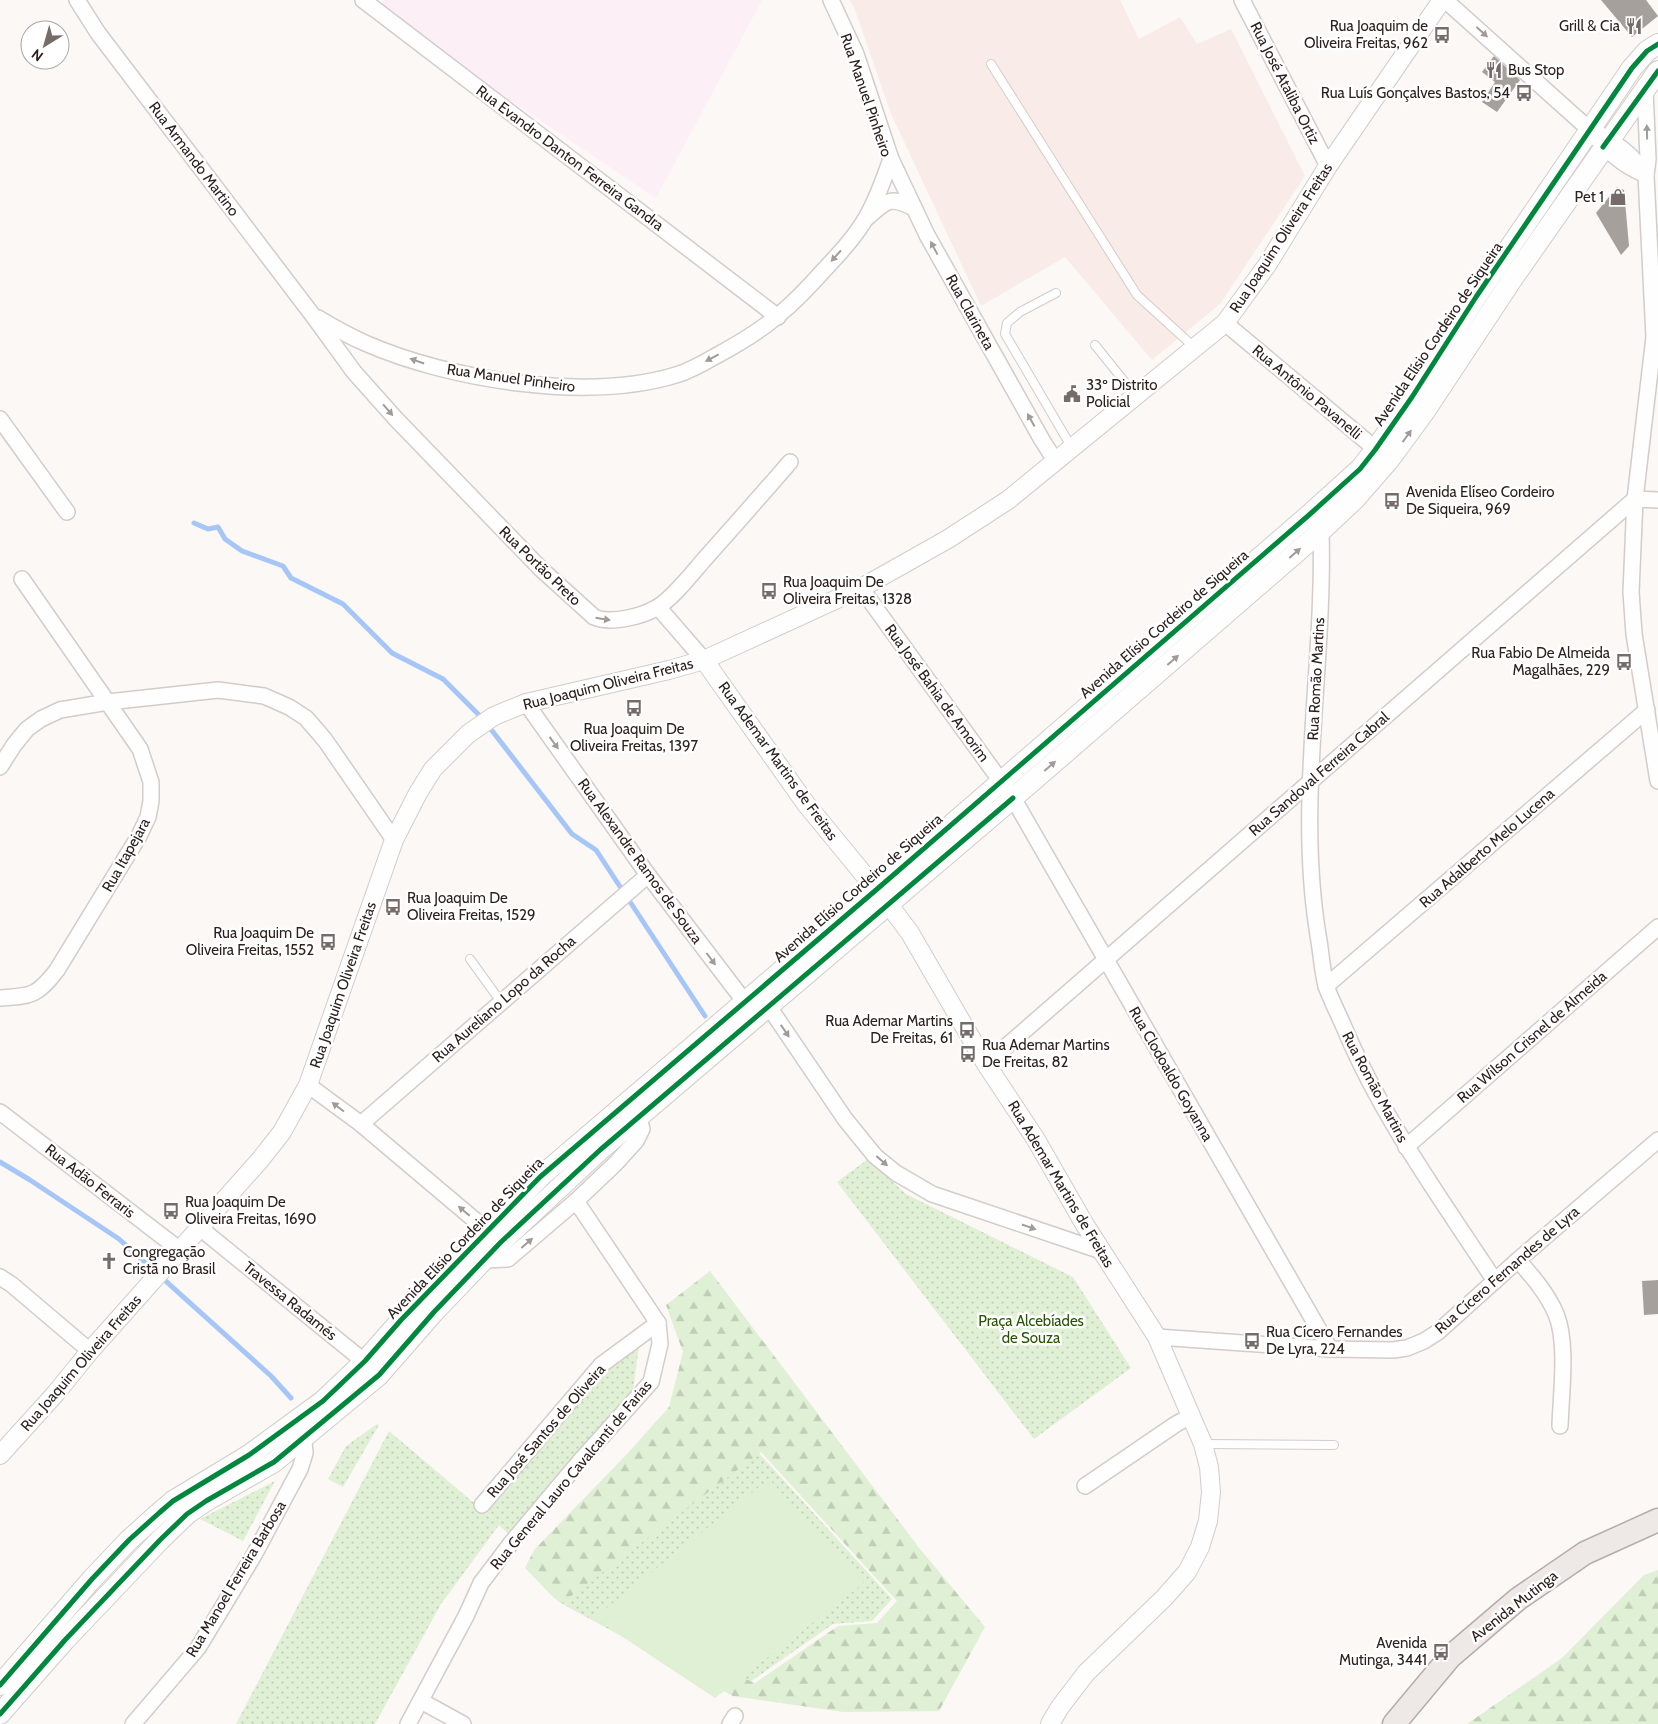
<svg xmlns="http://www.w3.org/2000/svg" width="1658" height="1724" font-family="Cabin,sans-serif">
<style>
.industrial{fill:#f9ece8}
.education{fill:#fceff6}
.grass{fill:url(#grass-dots)}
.forest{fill:url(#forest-firs)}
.garden{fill:#e0f0d5}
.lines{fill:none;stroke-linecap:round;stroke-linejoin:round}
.stream{stroke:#a7c6f8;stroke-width:5}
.building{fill:#a6a09d}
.service-casing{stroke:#d3ccc9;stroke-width:10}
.minor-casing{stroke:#d3ccc9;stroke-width:18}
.tertiary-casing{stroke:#d3ccc9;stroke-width:20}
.secondary-casing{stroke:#d3ccc9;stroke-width:22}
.primary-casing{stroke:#b7acaa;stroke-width:25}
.service{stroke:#fefefe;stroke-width:8}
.minor{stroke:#fefefe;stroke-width:15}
.tertiary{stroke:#fefefe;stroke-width:18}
.secondary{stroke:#fefefe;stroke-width:20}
.primary{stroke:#eee9e7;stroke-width:22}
.cycleway-casing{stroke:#fff;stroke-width:8}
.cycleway{stroke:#00873e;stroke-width:5}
.oneway{fill:#a09b99}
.labels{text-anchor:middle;stroke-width:5;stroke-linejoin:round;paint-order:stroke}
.poi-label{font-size:15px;fill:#2d211d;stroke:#fff;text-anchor:start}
.street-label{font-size:15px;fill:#2d211d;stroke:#fff}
.park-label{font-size:15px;fill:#275402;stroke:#fff}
</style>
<defs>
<pattern id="grass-dots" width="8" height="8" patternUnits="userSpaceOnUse" patternTransform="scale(1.25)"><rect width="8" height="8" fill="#e0f0d5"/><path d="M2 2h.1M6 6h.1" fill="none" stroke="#c0ceb6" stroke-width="1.8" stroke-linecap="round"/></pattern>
<pattern id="forest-firs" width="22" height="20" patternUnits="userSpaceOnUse" patternTransform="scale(1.25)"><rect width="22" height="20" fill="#e0f0d5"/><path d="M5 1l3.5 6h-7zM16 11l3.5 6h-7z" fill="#c0ceb6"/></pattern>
</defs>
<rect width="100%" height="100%" fill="#fbf8f6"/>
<!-- industrial -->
<path class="industrial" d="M849 0H1120L1139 39 1180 17 1197 44 1231 29 1305 176 1220 304 1152 360 1065 257 981 306 891 114 854 7Z"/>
<!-- education -->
<path class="education" d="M384 0H762L656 198 377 11Z"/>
<!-- grass -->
<g class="grass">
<path d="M868 1159 906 1194 1073 1277 1131 1368 1034 1439 837 1182Z"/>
<path d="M640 1339 633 1391 513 1538 499 1525 441 1604 375 1724H236L389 1431 493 1519 485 1511 604 1368Z"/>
<path d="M377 1424 379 1425 343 1487 328 1479 346 1446Z"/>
<path d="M756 1450 892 1599 872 1621 833 1624 750 1682 700 1679 557 1601Z"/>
<path d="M275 1481 243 1541 200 1519Z"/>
</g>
<!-- forest -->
<g class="forest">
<path d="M710 1271 920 1549 985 1627 939 1711 843 1712 733 1696 705 1681 724 1670 755 1683 838 1626 877 1623 897 1601 761 1452 562 1603 554 1598 525 1568 534 1550 627 1454 669 1407 683 1352 666 1305Z"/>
<path d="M1658 1570V1724H1467L1562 1658 1644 1575Z"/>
</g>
<!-- garden -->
<path class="garden" d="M769 1479 864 1583 715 1698 594 1618Z"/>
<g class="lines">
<!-- stream -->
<g class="stream">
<path d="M194 523 208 529 218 527 225 539 242 551 283 566 291 578 343 604 392 653 443 679 483 719 572 834 596 850 705 1016"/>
<path d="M0 1162 30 1180 119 1239 271 1376 291 1398"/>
</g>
</g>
<!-- building -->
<g class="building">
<path d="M1601 0H1646L1658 16 1632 37Z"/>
<path d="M1494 56 1520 80 1497 112 1482 102 1495 82 1482 72Z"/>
<path d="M1617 187 1624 190 1629 246 1621 255 1596 213Z"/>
<path d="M1658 1280V1314L1644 1315 1642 1281Z"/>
</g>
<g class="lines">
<!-- service casing -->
<g class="service-casing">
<g id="service">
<path d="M991 64 1137 295 1194 347"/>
<path d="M1056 293 1020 312 1007 323 1005 334 1072 448"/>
<path d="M1095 345 1136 396"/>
<path d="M470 959 501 1002"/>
<path d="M1204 1444 1334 1445"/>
</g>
</g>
<!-- minor casing -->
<g class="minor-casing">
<g id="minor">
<path d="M77 0 98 33 314 317 354 372 396 419 541 569 594 617C610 624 641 617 656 608 671 600 690 576 702 562 731 529 761 496 790 462"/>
<path d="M363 0 778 317"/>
<path d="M831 0 856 54 891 159 927 235 1042 440 1056 462"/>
<path d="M1242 0 1328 166"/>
<path d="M1445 0 1590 130C1606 150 1621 165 1646 175"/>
<path d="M1645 89 1648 159 1646 175"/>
<path d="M1590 130C1613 140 1632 153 1646 175L1654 337 1635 499 1631 592 1634 634 1658 781"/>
<path d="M868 217C887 200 890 196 914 208"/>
<path d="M318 318C333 327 349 336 365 343 449 380 587 402 676 375 689 371 702 364 714 357 755 335 781 317 813 282 831 262 852 242 866 218 877 200 884 178 891 159"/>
<path d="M1225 323 1384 456"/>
<path d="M0 419 67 512"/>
<path d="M1317 526 1321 531C1325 665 1296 801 1318 935 1321 951 1322 970 1326 986 1331 1000 1338 1013 1344 1027 1382 1118 1441 1199 1495 1281"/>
<path d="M861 588 1013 798 1330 1349"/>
<path d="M658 607 704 660"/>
<path d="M526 703 648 875 751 1010"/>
<path d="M0 767 14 745 27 729 41 719 60 710 108 702 218 690 264 696 289 707 306 718 325 740 394 840"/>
<path d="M1326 986 1647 710"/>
<path d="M0 998C32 996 37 996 57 970L139 836 148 817 151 801V782L140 749 22 579"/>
<path d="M763 998 845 1119 875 1156 896 1173 932 1194 1101 1251"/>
<path d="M986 1064 1635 499 1658 500"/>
<path d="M308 1085 361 1124 496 1238"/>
<path d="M0 1112 180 1250"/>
<path d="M361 1124 648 875"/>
<path d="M1406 1147 1658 927"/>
<path d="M200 1228 371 1367"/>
<path d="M484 1260 508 1259 576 1201 615 1164 636 1141 642 1129 638 1117"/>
<path d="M1518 1260C1532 1276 1547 1293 1556 1314 1568 1343 1561 1393 1560 1426"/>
<path d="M0 1277 11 1284 90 1351"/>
<path d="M1157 1337 1330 1349 1393 1350 1407 1348 1424 1341 1438 1332 1518 1260 1658 1140"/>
<path d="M1085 1486 1176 1424 1191 1416"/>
<path d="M482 1505 601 1365 658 1323"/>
<path d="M421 1701 463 1724"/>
<path d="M133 1724 198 1648 254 1555 300 1469 305 1453 303 1430"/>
<path d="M408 1724 466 1616 481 1583 512 1542 580 1461 651 1382 660 1344 658 1323 576 1201"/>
<path d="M730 1724 735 1716"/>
</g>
</g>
<!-- tertiary casing -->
<g class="tertiary-casing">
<g id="tertiary">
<path d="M704 660 806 804 889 905 910 933 986 1064 1035 1138 1085 1225 1157 1337 1203 1444 1209 1467 1211 1492 1208 1521 1200 1547 1187 1572 1164 1598 1086 1673 1060 1707 1050 1724"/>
<path d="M0 1455 56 1393 90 1351 260 1160 282 1132 308 1085 394 840 418 793 433 769 468 734 494 716 526 703 669 670 704 660 861 588 948 539 1008 500 1225 323 1267 265 1328 166 1442 0"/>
</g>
</g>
<!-- secondary casing -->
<g class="secondary-casing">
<g id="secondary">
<path d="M0 1685 92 1579 129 1540 159 1513 173 1501 249 1455 323 1401 365 1361 401 1320 540 1177 876 890 1309 515 1360 469 1375 450 1412 397 1476 297 1632 68 1647 51 1658 44"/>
<path d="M0 1714 65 1640 160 1540 187 1514 206 1501 274 1462 379 1375 434 1312 501 1242 600 1150 1013 798 1321 531 1355 499 1389 460 1425 411 1513 278 1658 71"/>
</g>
</g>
<!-- primary casing -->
<g class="primary-casing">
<path id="primary" d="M1394 1724 1450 1657 1518 1599 1585 1553 1658 1520"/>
</g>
<!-- service -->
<use href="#service" class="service"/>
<!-- minor -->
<use href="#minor" class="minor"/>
<!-- tertiary -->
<use href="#tertiary" class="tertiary"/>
<!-- secondary -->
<use href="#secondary" class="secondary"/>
<!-- primary -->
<use href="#primary" class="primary"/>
<!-- cycleway casing -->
<g class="cycleway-casing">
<g id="cycleway">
<path d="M1603 147 1658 71"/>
<path d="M0 1685 92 1579 129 1540 159 1513 173 1501 249 1455 323 1401 365 1361 401 1320 540 1177 876 890 1309 515 1360 469 1375 450 1412 397 1476 297 1632 68 1647 51 1658 44"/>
<path d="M0 1714 65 1640 160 1540 187 1514 206 1501 274 1462 379 1375 434 1312 501 1242 600 1150 1013 798"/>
</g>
</g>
<!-- cycleway -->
<use href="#cycleway" class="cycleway"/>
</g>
<!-- one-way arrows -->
<defs><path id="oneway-solid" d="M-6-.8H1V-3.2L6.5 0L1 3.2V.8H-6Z" transform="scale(1.25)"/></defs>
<g class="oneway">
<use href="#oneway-solid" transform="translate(1482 32) rotate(42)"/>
<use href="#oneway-solid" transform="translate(1647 132) rotate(-91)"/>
<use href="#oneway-solid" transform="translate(934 248) rotate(-118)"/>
<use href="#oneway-solid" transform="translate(836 256) rotate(132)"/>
<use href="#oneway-solid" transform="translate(712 358) rotate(152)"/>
<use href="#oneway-solid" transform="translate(417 361) rotate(-161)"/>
<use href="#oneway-solid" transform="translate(388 410) rotate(49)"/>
<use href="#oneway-solid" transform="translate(1031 420) rotate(-119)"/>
<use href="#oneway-solid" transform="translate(1407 436) rotate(-54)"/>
<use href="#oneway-solid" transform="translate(1295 553) rotate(-41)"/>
<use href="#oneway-solid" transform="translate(603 619) rotate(9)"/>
<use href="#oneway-solid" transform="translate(1173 660) rotate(-41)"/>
<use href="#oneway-solid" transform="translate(554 743) rotate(54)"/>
<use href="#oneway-solid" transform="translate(1050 766) rotate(-41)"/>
<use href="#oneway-solid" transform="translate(711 959) rotate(53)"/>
<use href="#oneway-solid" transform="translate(785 1031) rotate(56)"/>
<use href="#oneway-solid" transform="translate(338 1107) rotate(-143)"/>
<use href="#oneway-solid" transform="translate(882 1161) rotate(41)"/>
<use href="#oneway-solid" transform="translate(464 1211) rotate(-140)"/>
<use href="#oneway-solid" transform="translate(1029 1227) rotate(19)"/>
<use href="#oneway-solid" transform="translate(527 1243) rotate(-41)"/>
</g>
<!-- icons -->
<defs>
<g id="restaurant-bare" transform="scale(1.35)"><path d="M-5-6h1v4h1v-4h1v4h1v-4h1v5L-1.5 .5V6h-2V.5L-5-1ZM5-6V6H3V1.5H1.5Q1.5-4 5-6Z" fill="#756c69" stroke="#fff" stroke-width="2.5" paint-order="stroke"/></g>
<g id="bus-bare" transform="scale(1.35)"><path d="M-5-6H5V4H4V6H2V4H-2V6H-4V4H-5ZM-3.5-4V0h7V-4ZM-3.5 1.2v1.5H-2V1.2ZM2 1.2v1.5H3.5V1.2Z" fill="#756c69" stroke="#fff" stroke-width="2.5" paint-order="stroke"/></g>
<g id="shop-bare" transform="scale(1.35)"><path d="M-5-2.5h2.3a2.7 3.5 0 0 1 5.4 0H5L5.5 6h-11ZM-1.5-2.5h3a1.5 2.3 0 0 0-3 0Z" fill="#756c69" stroke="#fff" stroke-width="2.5" paint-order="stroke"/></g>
<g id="civic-bare" transform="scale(1.35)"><path d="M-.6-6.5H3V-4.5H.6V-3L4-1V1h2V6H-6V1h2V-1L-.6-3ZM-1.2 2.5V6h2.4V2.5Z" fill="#756c69" stroke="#fff" stroke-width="2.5" paint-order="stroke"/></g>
<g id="church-bare" transform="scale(1.35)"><path d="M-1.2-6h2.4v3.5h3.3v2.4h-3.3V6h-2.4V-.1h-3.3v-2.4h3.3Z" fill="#756c69" stroke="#fff" stroke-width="2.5" paint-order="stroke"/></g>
</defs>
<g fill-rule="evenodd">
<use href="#restaurant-bare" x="1634" y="26"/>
<use href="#bus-bare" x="1442" y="35"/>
<use href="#restaurant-bare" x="1494" y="70"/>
<use href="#bus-bare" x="1524" y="93"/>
<use href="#shop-bare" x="1618" y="197"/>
<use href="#civic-bare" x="1072" y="394"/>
<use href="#bus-bare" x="1392" y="501"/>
<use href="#bus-bare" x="769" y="591"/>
<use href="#bus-bare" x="1624" y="662"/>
<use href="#bus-bare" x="634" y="708"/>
<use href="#bus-bare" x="393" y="907"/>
<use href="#bus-bare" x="328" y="942"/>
<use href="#bus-bare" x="967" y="1030"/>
<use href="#bus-bare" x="968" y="1054"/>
<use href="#bus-bare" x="171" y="1211"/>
<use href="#church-bare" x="109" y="1261"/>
<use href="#bus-bare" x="1252" y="1341"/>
<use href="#bus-bare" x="1441" y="1652"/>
</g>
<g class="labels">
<!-- poi labels -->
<g class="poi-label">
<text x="1428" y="31" text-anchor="end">Rua Joaquim de<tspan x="1428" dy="17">Oliveira Freitas, 962</tspan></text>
<text x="1620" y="31" text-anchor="end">Grill &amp; Cia</text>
<text x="1508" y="75">Bus Stop</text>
<text x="1510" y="98" text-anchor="end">Rua Luís Gonçalves Bastos, 54</text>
<text x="1604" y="202" text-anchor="end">Pet 1</text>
<text x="1086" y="390">33º Distrito<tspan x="1086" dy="17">Policial</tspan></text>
<text x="1406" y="497">Avenida Elíseo Cordeiro<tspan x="1406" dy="17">De Siqueira, 969</tspan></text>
<text x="783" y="587">Rua Joaquim De<tspan x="783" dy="17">Oliveira Freitas, 1328</tspan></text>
<text x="1610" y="658" text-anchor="end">Rua Fabio De Almeida<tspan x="1610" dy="17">Magalhães, 229</tspan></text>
<text x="634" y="734" text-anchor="middle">Rua Joaquim De<tspan x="634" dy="17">Oliveira Freitas, 1397</tspan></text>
<text x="407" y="903">Rua Joaquim De<tspan x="407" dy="17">Oliveira Freitas, 1529</tspan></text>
<text x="314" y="938" text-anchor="end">Rua Joaquim De<tspan x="314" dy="17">Oliveira Freitas, 1552</tspan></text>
<text x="953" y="1026" text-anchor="end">Rua Ademar Martins<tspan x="953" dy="17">De Freitas, 61</tspan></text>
<text x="982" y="1050">Rua Ademar Martins<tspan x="982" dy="17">De Freitas, 82</tspan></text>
<text x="185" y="1207">Rua Joaquim De<tspan x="185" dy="17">Oliveira Freitas, 1690</tspan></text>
<text x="123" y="1257">Congregação<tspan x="123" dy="17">Cristã no Brasil</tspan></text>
<text x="1266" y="1337">Rua Cícero Fernandes<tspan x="1266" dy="17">De Lyra, 224</tspan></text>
<text x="1427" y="1648" text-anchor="end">Avenida<tspan x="1427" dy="17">Mutinga, 3441</tspan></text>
</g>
<!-- street labels -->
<g class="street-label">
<text transform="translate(1285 83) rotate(63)" y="5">Rua José Ataliba Ortiz</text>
<text transform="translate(866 95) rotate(71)" y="5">Rua Manuel Pinheiro</text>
<text transform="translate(570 158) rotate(37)" y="5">Rua Evandro Danton Ferreira Gandra</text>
<text transform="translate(194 159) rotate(53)" y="5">Rua Armando Martino</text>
<text transform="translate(1281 238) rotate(-57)" y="5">Rua Joaquim Oliveira Freitas</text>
<text transform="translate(970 312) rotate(61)" y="5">Rua Clarineta</text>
<text transform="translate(1438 334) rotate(-56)" y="5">Avenida Elísio Cordeiro de Siqueira</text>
<text transform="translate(511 378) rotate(8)" y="5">Rua Manuel Pinheiro</text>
<text transform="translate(1307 392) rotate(40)" y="5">Rua Antônio Pavanelli</text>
<text transform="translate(540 566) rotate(44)" y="5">Rua Portão Preto</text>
<text transform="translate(1164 624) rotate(-41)" y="5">Avenida Elísio Cordeiro de Siqueira</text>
<text transform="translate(1316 679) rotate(-87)" y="5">Rua Romão Martins</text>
<text transform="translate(608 684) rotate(-14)" y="5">Rua Joaquim Oliveira Freitas</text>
<text transform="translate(937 693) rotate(54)" y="5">Rua José Bahia de Amorim</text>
<text transform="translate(778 761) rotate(54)" y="5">Rua Ademar Martins de Freitas</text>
<text transform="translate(1319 774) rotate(-41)" y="5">Rua Sandoval Ferreira Cabral</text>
<text transform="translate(1487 848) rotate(-41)" y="5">Rua Adalberto Melo Lucena</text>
<text transform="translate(126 855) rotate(-61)" y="5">Rua Itapejara</text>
<text transform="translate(640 861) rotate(54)" y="5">Rua Alexandre Ramos de Souza</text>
<text transform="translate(858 888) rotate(-41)" y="5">Avenida Elísio Cordeiro de Siqueira</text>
<text transform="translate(343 985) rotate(-71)" y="5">Rua Joaquim Oliveira Freitas</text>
<text transform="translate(504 999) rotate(-41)" y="5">Rua Aureliano Lopo da Rocha</text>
<text transform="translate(1532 1037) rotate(-41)" y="5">Rua Wilson Crisnel de Almeida</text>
<text transform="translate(1171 1074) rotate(60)" y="5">Rua Clodoaldo Goyanna</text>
<text transform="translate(1375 1087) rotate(62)" y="5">Rua Romão Martins</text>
<text transform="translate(90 1181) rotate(38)" y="5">Rua Adão Ferraris</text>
<text transform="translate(1061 1184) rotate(59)" y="5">Rua Ademar Martins de Freitas</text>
<text transform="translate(465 1238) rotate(-46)" y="5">Avenida Elísio Cordeiro de Siqueira</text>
<text transform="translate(1507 1270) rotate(-41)" y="5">Rua Cícero Fernandes de Lyra</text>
<text transform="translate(290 1301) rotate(39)" y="5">Travessa Radamés</text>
<text transform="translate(81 1363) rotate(-49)" y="5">Rua Joaquim Oliveira Freitas</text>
<text transform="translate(546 1431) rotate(-49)" y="5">Rua José Santos de Oliveira</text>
<text transform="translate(571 1475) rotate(-50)" y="5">Rua General Lauro Cavalcanti de Farias</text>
<text transform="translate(236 1579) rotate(-59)" y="5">Rua Manoel Ferreira Barbosa</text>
<text transform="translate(1514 1606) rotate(-38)" y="5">Avenida Mutinga</text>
</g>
<!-- park labels -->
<g class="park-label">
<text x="1031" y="1326">Praça Alcebíades<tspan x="1031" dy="17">de Souza</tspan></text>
</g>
</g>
<!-- north arrow -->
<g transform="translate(45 45) rotate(217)"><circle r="24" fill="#ffffff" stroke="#aba6a5"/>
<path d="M0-4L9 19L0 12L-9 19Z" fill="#756c69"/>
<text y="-8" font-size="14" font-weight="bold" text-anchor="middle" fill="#2d211d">N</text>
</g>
</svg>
